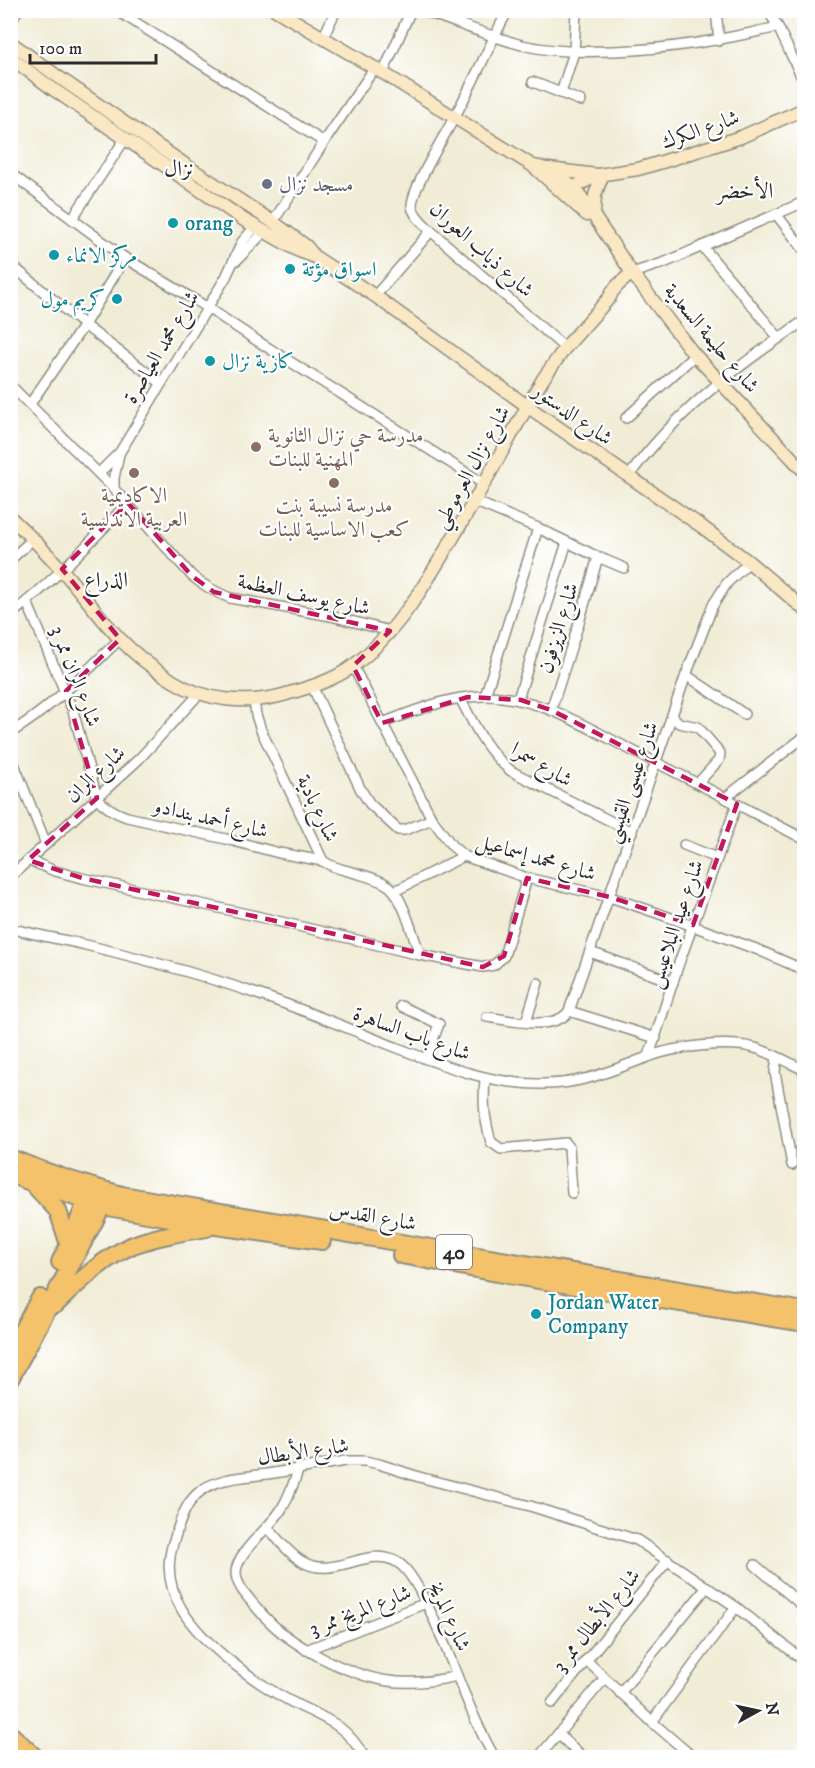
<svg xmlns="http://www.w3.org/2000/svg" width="815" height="1768" font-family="'IM FELL DW Pica',Amiri,serif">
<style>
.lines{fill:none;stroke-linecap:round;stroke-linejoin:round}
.street-casing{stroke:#8e8c80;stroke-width:12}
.secondary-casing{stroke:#8e8c80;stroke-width:15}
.highway-casing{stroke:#8e8c80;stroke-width:20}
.street{stroke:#fff;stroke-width:9}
.secondary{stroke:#fae7c3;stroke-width:12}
.highway{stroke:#f3c26a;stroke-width:16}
.marked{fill:none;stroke:#c2185b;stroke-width:4.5;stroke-dasharray:12 8;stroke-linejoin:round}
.worship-dot{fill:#6b7280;stroke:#fff;stroke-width:2}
.culture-dot{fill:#0f9aa8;stroke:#fff;stroke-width:2}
.education-dot{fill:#8d6e63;stroke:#fff;stroke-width:2}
.labels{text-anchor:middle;stroke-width:4.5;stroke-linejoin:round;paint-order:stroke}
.shield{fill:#fff;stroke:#6b6b6b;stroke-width:1.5}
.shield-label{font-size:20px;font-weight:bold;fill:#2b2b2b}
.street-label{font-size:21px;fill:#2b2b2b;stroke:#fff}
.worship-label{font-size:21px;fill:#5b616d;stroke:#fff;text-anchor:start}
.culture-label{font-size:21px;fill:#0d838f;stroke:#fff;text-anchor:start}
.education-label{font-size:21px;fill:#785e54;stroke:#fff}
.neighbourhood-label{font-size:22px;fill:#2b2b2b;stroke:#fff}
</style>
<rect width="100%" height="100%" fill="#fff"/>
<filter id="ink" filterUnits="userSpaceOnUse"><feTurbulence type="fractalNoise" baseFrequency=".0167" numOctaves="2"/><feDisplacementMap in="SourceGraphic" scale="12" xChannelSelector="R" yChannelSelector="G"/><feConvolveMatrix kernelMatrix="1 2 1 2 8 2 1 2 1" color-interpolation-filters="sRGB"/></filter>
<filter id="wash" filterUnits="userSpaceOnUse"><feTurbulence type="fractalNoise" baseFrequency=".008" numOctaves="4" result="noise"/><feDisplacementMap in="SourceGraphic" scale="24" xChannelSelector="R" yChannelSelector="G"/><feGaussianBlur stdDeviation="1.35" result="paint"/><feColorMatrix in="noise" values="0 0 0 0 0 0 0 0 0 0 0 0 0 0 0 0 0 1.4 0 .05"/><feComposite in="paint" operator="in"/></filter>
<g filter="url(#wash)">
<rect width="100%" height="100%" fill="#f0ecd6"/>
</g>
<g filter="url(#ink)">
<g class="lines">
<!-- street casing -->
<g class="street-casing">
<g id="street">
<path d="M116 10 324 142"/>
<path d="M422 10C455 22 488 36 522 45 552 52 583 52 614 51 672 49 721 40 778 27L804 82"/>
<path d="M508 10C489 46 473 83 454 118 445 135 411 190 412 206 413 215 425 225 431 231L565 348"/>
<path d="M716 10 719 41"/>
<path d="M768 10 778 27"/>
<path d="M10 22 18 10"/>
<path d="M323 38 336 10"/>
<path d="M383 73 411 10"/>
<path d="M533 82 581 101"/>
<path d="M561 93 574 52 576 10"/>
<path d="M10 173 125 258 208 308 259 342 484 484"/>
<path d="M776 214 804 250"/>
<path d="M72 219 125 139"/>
<path d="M273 222 324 142 374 69"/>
<path d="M702 246 779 338"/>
<path d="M237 260 264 232"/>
<path d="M10 264 84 325 161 383"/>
<path d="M632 273 666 262 804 202"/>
<path d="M375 296 431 231"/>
<path d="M10 385 114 489 192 576C204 586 215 592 230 598L331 616 390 631"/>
<path d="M30 404 84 325 125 258"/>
<path d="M626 418 695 355"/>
<path d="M99 473 120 452 226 277 242 242 255 227"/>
<path d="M629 476C676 411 739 365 804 321"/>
<path d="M114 489V478L119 454"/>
<path d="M474 501 538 528 598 557 624 568"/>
<path d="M10 560 33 539"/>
<path d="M27 602 73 711 97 798C106 808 115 813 127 817L226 839 279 853 323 861"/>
<path d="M10 615C53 582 90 542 128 503"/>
<path d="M353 666 432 819 452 846 464 856 527 878 610 897 660 914 756 949 804 970"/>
<path d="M686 675 744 714"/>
<path d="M312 686 361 790 370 804 398 830H405L432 819"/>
<path d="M485 696 538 528"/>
<path d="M460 698C474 725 487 752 511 771L632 832"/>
<path d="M518 699 567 542"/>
<path d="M254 701 256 715 261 730 323 861C334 869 346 870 359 874 369 877 381 880 389 886 403 896 414 939 420 955"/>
<path d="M551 710 578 626 598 557"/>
<path d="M672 716 679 723 698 727 720 753 719 760 698 783"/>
<path d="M382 723C415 711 451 695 487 696 541 697 588 728 635 752 692 780 748 810 804 839"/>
<path d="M10 733C52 708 85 672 120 639"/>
<path d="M10 754 46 844"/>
<path d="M725 798 804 737"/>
<path d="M684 845 717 858"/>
<path d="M28 860 55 871 82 878 256 916 420 955 483 967 494 965 504 956 527 878"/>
<path d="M10 877 139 759 200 693"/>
<path d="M395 891 464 856"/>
<path d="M10 928C35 935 61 939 86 945 144 959 203 975 260 995 308 1011 356 1032 403 1050 447 1067 492 1084 539 1084 582 1085 609 1071 648 1057 673 1047 728 1040 755 1048 772 1053 788 1062 804 1070"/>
<path d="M590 952 673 982"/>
<path d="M401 1006 439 1024 426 1059"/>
<path d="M569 1011 656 1038"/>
<path d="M487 1017C510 1020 554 1032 569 1011L686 675 713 605 727 583 749 562"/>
<path d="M526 1022 538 983"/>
<path d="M649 1056 679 963 737 804"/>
<path d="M777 1057 775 1072 792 1165"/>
<path d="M485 1078C483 1105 484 1116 491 1142L501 1149 566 1143 569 1147 572 1193"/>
<path d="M299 1468C294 1483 289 1497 281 1510 270 1528 237 1551 236 1572 236 1586 248 1597 256 1607 275 1630 294 1643 320 1657 369 1682 403 1689 457 1676"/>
<path d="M267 1527C278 1539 289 1554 303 1562 335 1580 367 1545 397 1562 422 1576 452 1666 465 1695 474 1717 483 1738 495 1758"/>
<path d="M755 1565 804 1607"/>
<path d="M306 1650 426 1603"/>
<path d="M586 1660 652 1722 694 1758"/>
<path d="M620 1693 707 1587"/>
<path d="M552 1703 668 1560"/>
<path d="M652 1722 736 1607"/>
<path d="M558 1734 584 1758"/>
<path d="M365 1758C358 1746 350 1735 339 1727 324 1716 306 1710 290 1701 269 1690 249 1676 230 1661 194 1632 157 1593 173 1543 179 1526 183 1507 197 1494 216 1476 249 1477 274 1473 298 1469 322 1465 346 1461H365L379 1464 419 1477 530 1506 637 1540 736 1607 804 1661"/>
<path d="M538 1758 605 1678"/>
</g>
</g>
<!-- secondary casing -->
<g class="secondary-casing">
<g id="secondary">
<path d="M276 10 383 73 533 166 587 215"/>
<path d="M10 42 57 76 187 166 273 222 305 245 311 252"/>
<path d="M10 57 50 87 244 220 299 251 315 257 375 296 527 406 701 526 749 562 804 609"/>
<path d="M533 166C550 167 568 182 579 194L632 273 693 353 804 471"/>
<path d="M549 169 597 175"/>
<path d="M566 191 598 175 638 169 662 162 741 137 804 109"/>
<path d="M594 215 595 195 601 179"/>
<path d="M10 517C28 534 45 551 61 569 81 591 99 617 120 639 135 655 154 669 173 681 205 701 247 705 283 695 307 688 333 681 353 666 400 631 429 578 458 529 487 480 514 429 543 379L565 348 610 297 612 292 618 285 632 273"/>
</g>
</g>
<!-- highway casing -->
<g class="highway-casing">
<g id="highway">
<path d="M10 1158C47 1173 83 1185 122 1195 349 1235 577 1272 804 1311"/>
<path d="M10 1174 33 1183 102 1206 216 1226 322 1241"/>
<path d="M35 1186 58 1211 69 1245"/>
<path d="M401 1255 508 1275 804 1323"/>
<path d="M60 1262 69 1245 90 1192"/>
<path d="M55 1305C78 1283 103 1258 133 1245 157 1236 182 1232 207 1228"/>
<path d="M10 1352 40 1298"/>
<path d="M10 1379 95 1220 102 1206 103 1197"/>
<path d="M10 1734 36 1758"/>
<path d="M10 1752 17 1758"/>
</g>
</g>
<!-- street -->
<use href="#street" class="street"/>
<!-- secondary -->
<use href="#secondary" class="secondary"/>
<!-- highway -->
<use href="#highway" class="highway"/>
</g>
</g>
<!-- marked area -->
<path class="marked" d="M128 503 192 576 214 592 390 631 353 666 382 723 468 697 521 700 551 710 737 804 693 925 610 897 527 878 504 956 483 967 82 878 28 860 97 798 66 691 120 639 62 569Z"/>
<!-- markers -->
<circle class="worship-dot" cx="267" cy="184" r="6"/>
<g class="culture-dot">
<circle cx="173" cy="223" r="6"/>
<circle cx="54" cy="255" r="6"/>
<circle cx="290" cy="269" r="6"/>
<circle cx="117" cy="299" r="6"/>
<circle cx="210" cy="361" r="6"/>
<circle cx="536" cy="1314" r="6"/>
</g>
<g class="education-dot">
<circle cx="256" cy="447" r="6"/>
<circle cx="134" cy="473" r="6"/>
<circle cx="334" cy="483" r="6"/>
</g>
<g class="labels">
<!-- shield labels -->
<rect class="shield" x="436" y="1235" width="36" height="34" rx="4.5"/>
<g class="shield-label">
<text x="454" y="1259">40</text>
</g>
<!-- street labels -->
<g class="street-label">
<text transform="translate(700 129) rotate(-19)" y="7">شارع الكرك</text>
<text transform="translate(482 249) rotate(42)" y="7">شارع ذياب العوران</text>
<text transform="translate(712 338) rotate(50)" y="7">شارع حليمة السعدية</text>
<text transform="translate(161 347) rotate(-59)" y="7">شارع محمد العياصرة</text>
<text transform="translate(573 414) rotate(35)" y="7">شارع الدستور</text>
<text transform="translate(471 467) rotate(-61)" y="7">شارع نزال العرموطي</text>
<text transform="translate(304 594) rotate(12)" y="7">شارع يوسف العظمة</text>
<text transform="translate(558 628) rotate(-73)" y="7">شارع الزيزفون</text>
<text transform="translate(76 676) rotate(69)" y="7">شارع الران ممر 3</text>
<text transform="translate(542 764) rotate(31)" y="7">شارع سمرا</text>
<text transform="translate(95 774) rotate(-43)" y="7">شارع الران</text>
<text transform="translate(631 782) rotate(-71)" y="7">شارع عيسى القيسي</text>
<text transform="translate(318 808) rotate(65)" y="7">شارع بادية</text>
<text transform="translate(211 818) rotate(13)" y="7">شارع أحمد بندادو</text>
<text transform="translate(536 857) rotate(16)" y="7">شارع محمد إسماعيل</text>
<text transform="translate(675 924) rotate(-71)" y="7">شارع عيد البلاعيس</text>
<text transform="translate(412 1033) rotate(20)" y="7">شارع باب الساهرة</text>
<text transform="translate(373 1216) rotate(10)" y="7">شارع القدس</text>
<text transform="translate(303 1451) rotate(-8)" y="7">شارع الأبطال</text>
<text transform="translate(360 1610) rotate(-21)" y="7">شارع المريخ ممر 3</text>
<text transform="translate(450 1616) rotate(66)" y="7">شارع المريخ</text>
<text transform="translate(596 1620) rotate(-51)" y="7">شارع الأبطال ممر 3</text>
</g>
<!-- worship labels -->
<g class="worship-label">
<text x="279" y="191">مسجد نزال</text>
</g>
<!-- culture labels -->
<g class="culture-label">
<text x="185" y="230">orang</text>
<text x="66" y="262">مركز الانماء</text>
<text x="302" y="276">اسواق مؤتة</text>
<text x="105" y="306" text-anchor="end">كريم مول</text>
<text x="222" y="368">كازية نزال</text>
<text x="548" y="1309">Jordan Water<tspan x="548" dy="24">Company</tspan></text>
</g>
<!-- education labels -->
<g class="education-label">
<text x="268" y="442" text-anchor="start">مدرسة حي نزال الثانوية<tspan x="268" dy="24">المهنية للبنات</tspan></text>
<text x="134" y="502">الاكاديمية<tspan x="134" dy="24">العربية الاندلسية</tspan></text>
<text x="334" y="512">مدرسة نسيبة بنت<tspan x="334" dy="24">كعب الاساسية للبنات</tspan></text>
</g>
<!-- neighbourhood labels -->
<g class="neighbourhood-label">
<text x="179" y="176">نزال</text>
<text x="745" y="198">الأخضر</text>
<text x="106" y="587">الذراع</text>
</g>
</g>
<!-- margin -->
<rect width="815" height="1768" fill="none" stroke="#fff" stroke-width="36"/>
<!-- north arrow -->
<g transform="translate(758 1711) rotate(82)" stroke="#ffffff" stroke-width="4.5" paint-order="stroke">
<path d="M0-4.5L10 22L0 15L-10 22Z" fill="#2b2b2b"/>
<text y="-9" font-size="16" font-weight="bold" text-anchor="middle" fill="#2b2b2b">N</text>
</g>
<!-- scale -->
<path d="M30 54v9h126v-9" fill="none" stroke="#2b2b2b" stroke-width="3"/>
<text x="39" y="54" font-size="18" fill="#2b2b2b" stroke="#ffffff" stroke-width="4.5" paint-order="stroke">100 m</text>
</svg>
